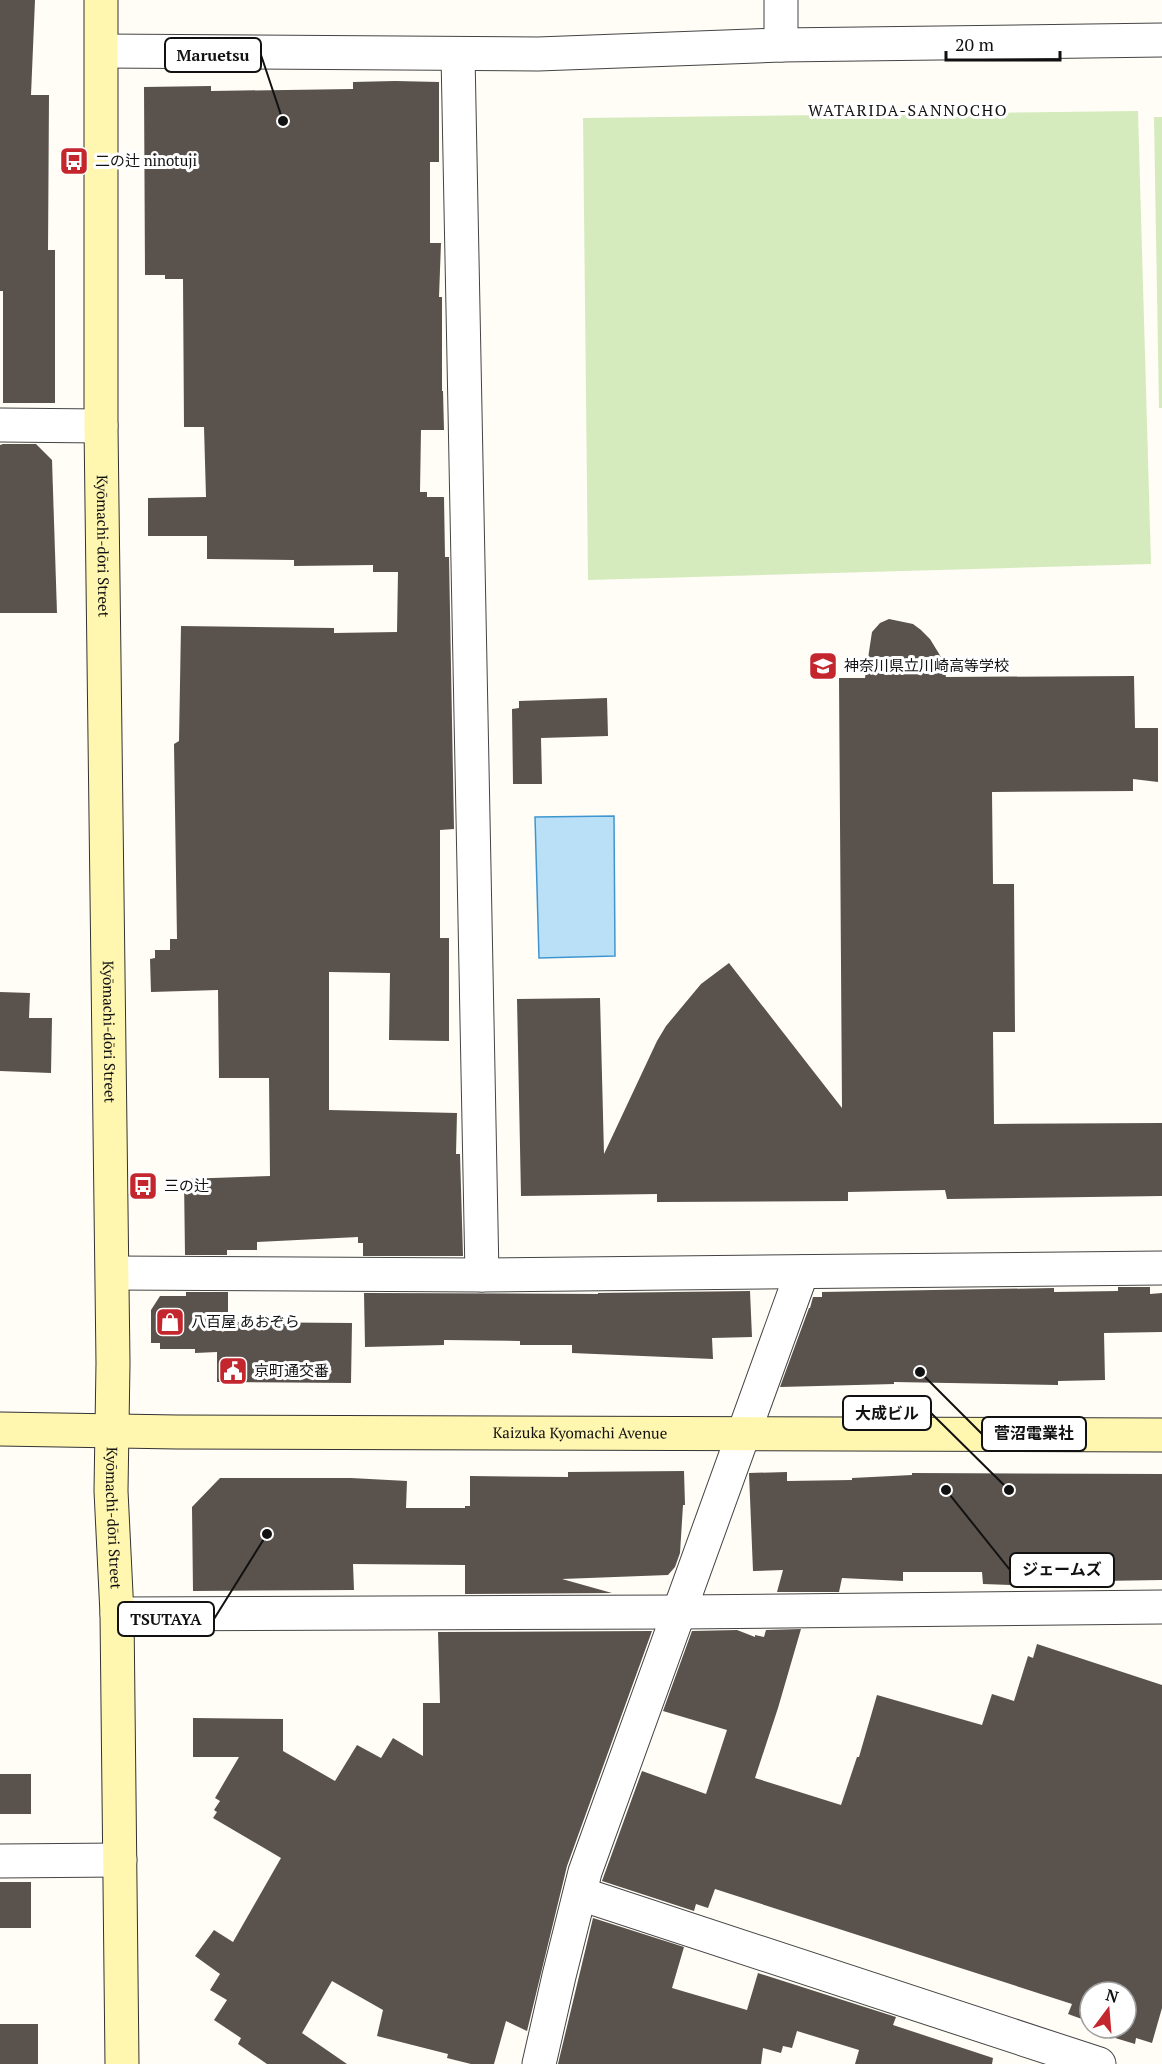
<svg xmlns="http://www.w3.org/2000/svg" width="1162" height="2064" font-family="'PT Serif','Noto Sans JP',serif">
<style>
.green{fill:#d5ebbd}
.water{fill:#b9e0f7;stroke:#3f96cf;stroke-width:1.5}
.building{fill:#5a524d}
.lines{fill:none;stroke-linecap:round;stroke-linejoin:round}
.street-casing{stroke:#444;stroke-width:35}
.secondary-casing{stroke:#333;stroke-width:35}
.street{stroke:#fff;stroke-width:33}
.secondary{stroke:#fff6b0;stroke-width:33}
.labels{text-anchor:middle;stroke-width:6;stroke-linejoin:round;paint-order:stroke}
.poi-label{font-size:15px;fill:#111;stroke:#fff;text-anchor:start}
.street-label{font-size:15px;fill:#111;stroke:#fff}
.neighbourhood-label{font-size:16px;letter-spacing:1.5px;fill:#111;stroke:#fff}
.leader{fill:none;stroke:#111;stroke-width:2}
.callout-dot{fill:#111;stroke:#fff;stroke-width:2}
.callout{fill:#fff;stroke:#111;stroke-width:2}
.callout-label{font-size:16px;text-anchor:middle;font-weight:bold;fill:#111}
</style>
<rect width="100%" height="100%" fill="#fffdf5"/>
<!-- green -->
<g class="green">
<path d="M1138 111 1151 564 588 580 583 118Z"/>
<path d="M1154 117H1162V408H1159Z"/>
</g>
<!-- water -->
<path class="water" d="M614 816 615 956 539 958 535 817Z"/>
<!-- building -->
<g class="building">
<path d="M0 0H35L31 95H49L48 250H55V403H3V291H0Z"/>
<path d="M395 81 439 82V162H430V243H441L439 297H442V391H443L444 430H421L420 492H427V497H444L445 557H449L454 829 440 830V938H449V1041L389 1040 390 973 329 972V1110L457 1113 456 1154H460L463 1256H363V1243H358V1237L257 1242V1250H227V1255H185L184 1179 270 1176 269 1078H219L218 990 151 992 150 959 155 958V950H170V939H177L174 744 179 741 181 626 334 628V633L397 632 398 572H373V565L294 566V560L207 559V536H148V498L206 497 204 427H184L183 279H165V275H145L144 87 211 86V91L353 89V82Z"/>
<path d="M3 444H36L52 460 57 613H0V445Z"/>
<path d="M889 619 913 624 921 630 930 639 941 657 946 677 1134 676 1135 728H1158V782L1133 779V791L992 792 993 884H1014L1015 1032H993L994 1124 1162 1123V1196L947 1199 945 1190 848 1192V1201L657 1202V1194L521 1196 517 999 600 998 604 1154 657 1041 666 1026 701 984 729 963 842 1108 839 678H865L872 632 880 623Z"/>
<path d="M607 698 608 736 541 738 542 784H513L512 709 519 708V701Z"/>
<path d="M0 992 30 993 29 1018H52L51 1073 0 1071Z"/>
<path d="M1118 1287H1150V1294L1162 1293V1332L1104 1333 1105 1380 1058 1381V1385L894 1382V1384L780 1387 809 1308H810L813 1297H822V1292L1054 1288V1292L1118 1291Z"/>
<path d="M750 1291 752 1337 712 1338 713 1359 572 1353V1345H520V1341L444 1340V1345L365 1347 364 1293 598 1294V1293Z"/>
<path d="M186 1292H228V1322L352 1323 351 1383 217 1382V1352L195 1353V1349H160V1343H151V1310L160 1296H186Z"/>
<path d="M684 1471 685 1505H683L680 1553 675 1567 668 1575 562 1579 612 1593 465 1594V1565L353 1564 354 1590 193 1591 192 1507 220 1478H351L407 1481 406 1508H465V1506H470V1476L568 1477V1472Z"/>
<path d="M787 1472V1481L852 1480V1478L912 1475V1473L1162 1474V1580L1099 1581V1587H1076L983 1584 982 1572H903V1581L842 1578 839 1592H777L783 1570 753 1571 749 1473Z"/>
<path d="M801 1629 778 1708 755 1778 841 1805 857 1757H859L877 1695 982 1725 992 1694 1014 1701 1028 1656 1033 1658 1037 1644 1162 1685V2008L1152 2043 1136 2038 1135 2044 1102 2034 1104 2028H1126V1992H1090V2022L1068 2014 1072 2004 715 1889 708 1908 696 1904 694 1911 602 1881 642 1771 706 1794 727 1730 663 1711 692 1631 737 1630 755 1637V1635L764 1637 766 1630Z"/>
<path d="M652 1631 567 1866 527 2031 506 2021 494 2064H471L447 2058 448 2054 377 2036 383 2010 332 1981 302 2033 347 2064H267L238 2044 241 2038 214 2020 227 2000 210 1990 220 1974 195 1956 214 1930 233 1942 281 1858 213 1818 217 1812 214 1810 220 1801 215 1798 239 1757H193V1718L283 1719V1751L335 1781 357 1745 381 1758 393 1738 423 1756V1703H440L438 1632Z"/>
<rect x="0" y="1774" width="31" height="40"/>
<rect x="0" y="1882" width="31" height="46"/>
<path d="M593 1918 684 1947 672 1988 747 2010 758 1973 896 2017 893 2025 993 2058 992 2064H855L859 2050 797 2031 792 2048 783 2046 781 2053 763 2048 761 2064H558Z"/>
<rect x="0" y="2024" width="38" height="40"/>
</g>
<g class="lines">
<!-- street casing -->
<g class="street-casing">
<g id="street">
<path d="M781 45V0"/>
<path d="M102 51 538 54 781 45 1162 40"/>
<path d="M458 55 482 1275"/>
<path d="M0 425 101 426"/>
<path d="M113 1273 482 1275 1162 1268"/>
<path d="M117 1614 680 1612 1162 1607"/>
<path d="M0 1861 120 1860"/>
<path d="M581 1894 1099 2064"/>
<path d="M539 2064 559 1976 585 1872 802 1272"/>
</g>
</g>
<!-- secondary casing -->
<g class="secondary-casing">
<g id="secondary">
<path id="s1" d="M101 0V426L113 1363 111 1491 117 1614 122 2064"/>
<path id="s2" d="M0 1429 177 1432 1162 1435"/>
</g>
</g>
<!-- street -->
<use href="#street" class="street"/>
<!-- secondary -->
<use href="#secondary" class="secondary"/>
</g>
<!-- icons -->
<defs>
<g id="bus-square" transform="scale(1.5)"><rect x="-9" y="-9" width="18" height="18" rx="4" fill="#c4262e" stroke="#fff"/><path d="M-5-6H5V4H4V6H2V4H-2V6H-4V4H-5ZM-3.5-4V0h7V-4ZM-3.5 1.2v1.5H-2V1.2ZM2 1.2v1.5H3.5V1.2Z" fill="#fff"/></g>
<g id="school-square" transform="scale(1.5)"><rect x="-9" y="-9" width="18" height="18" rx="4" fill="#c4262e" stroke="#fff"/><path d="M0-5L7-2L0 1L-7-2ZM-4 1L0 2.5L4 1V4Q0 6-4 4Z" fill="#fff"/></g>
<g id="shop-square" transform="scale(1.5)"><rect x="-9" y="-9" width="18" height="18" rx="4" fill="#c4262e" stroke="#fff"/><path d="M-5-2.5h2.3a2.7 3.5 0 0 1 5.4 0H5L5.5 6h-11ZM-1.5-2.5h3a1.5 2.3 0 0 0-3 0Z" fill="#fff"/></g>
<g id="civic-square" transform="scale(1.5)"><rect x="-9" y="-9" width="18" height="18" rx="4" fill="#c4262e" stroke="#fff"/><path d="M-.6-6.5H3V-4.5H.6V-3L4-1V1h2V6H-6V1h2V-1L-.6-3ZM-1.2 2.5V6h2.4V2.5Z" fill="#fff"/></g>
</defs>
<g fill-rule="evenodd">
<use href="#bus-square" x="74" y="161"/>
<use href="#school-square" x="823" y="666"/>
<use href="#bus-square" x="143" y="1186"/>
<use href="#shop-square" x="170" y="1322"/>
<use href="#civic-square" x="233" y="1371"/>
</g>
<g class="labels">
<!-- poi labels -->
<g class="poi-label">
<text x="95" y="166">二の辻 ninotuji</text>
<text x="844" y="671">神奈川県立川崎高等学校</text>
<text x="164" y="1191">三の辻</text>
<text x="191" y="1327">八百屋 あおぞら</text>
<text x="254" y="1376">京町通交番</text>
</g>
<!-- street labels -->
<g class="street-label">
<text dy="5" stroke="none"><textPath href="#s1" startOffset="546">Kyōmachi-dōri Street</textPath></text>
<text dy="5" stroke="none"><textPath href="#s1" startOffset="1032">Kyōmachi-dōri Street</textPath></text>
<text dy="5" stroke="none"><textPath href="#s2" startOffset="580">Kaizuka Kyomachi Avenue</textPath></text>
<text dy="5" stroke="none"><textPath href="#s1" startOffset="1518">Kyōmachi-dōri Street</textPath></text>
</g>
<!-- neighbourhood labels -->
<g class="neighbourhood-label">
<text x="908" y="116">WATARIDA-SANNOCHO</text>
</g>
</g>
<!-- callouts -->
<path class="leader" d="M283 121L261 55M1009 1490L931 1413M920 1372L982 1434M946 1490L1010 1570M267 1534L214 1619"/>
<g class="callout-dot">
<circle cx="283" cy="121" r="6"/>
<circle cx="1009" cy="1490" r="6"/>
<circle cx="920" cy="1372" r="6"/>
<circle cx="946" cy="1490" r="6"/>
<circle cx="267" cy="1534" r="6"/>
</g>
<g class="callout">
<rect x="165" y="38" width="96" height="34" rx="6"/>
<rect x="843" y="1396" width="88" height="34" rx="6"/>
<rect x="982" y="1417" width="104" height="34" rx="6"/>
<rect x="1010" y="1553" width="104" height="34" rx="6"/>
<rect x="118" y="1602" width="96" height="34" rx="6"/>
</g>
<g class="callout-label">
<text x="213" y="61">Maruetsu</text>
<text x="887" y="1419">大成ビル</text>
<text x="1034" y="1439">菅沼電業社</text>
<text x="1062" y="1575">ジェームズ</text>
<text x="166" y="1625">TSUTAYA</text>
</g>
<!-- north arrow -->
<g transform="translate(1108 2010) rotate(16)"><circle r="28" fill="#ffffff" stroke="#a0a0a0" stroke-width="1.5"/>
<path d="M0-4.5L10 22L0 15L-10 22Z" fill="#c4262e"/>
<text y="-9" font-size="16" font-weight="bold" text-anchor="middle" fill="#111111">N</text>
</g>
<!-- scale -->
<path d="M946 51v9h114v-9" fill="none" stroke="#111111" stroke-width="3"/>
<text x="955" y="51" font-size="18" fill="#111111" stroke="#ffffff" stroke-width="4.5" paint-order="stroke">20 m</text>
</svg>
